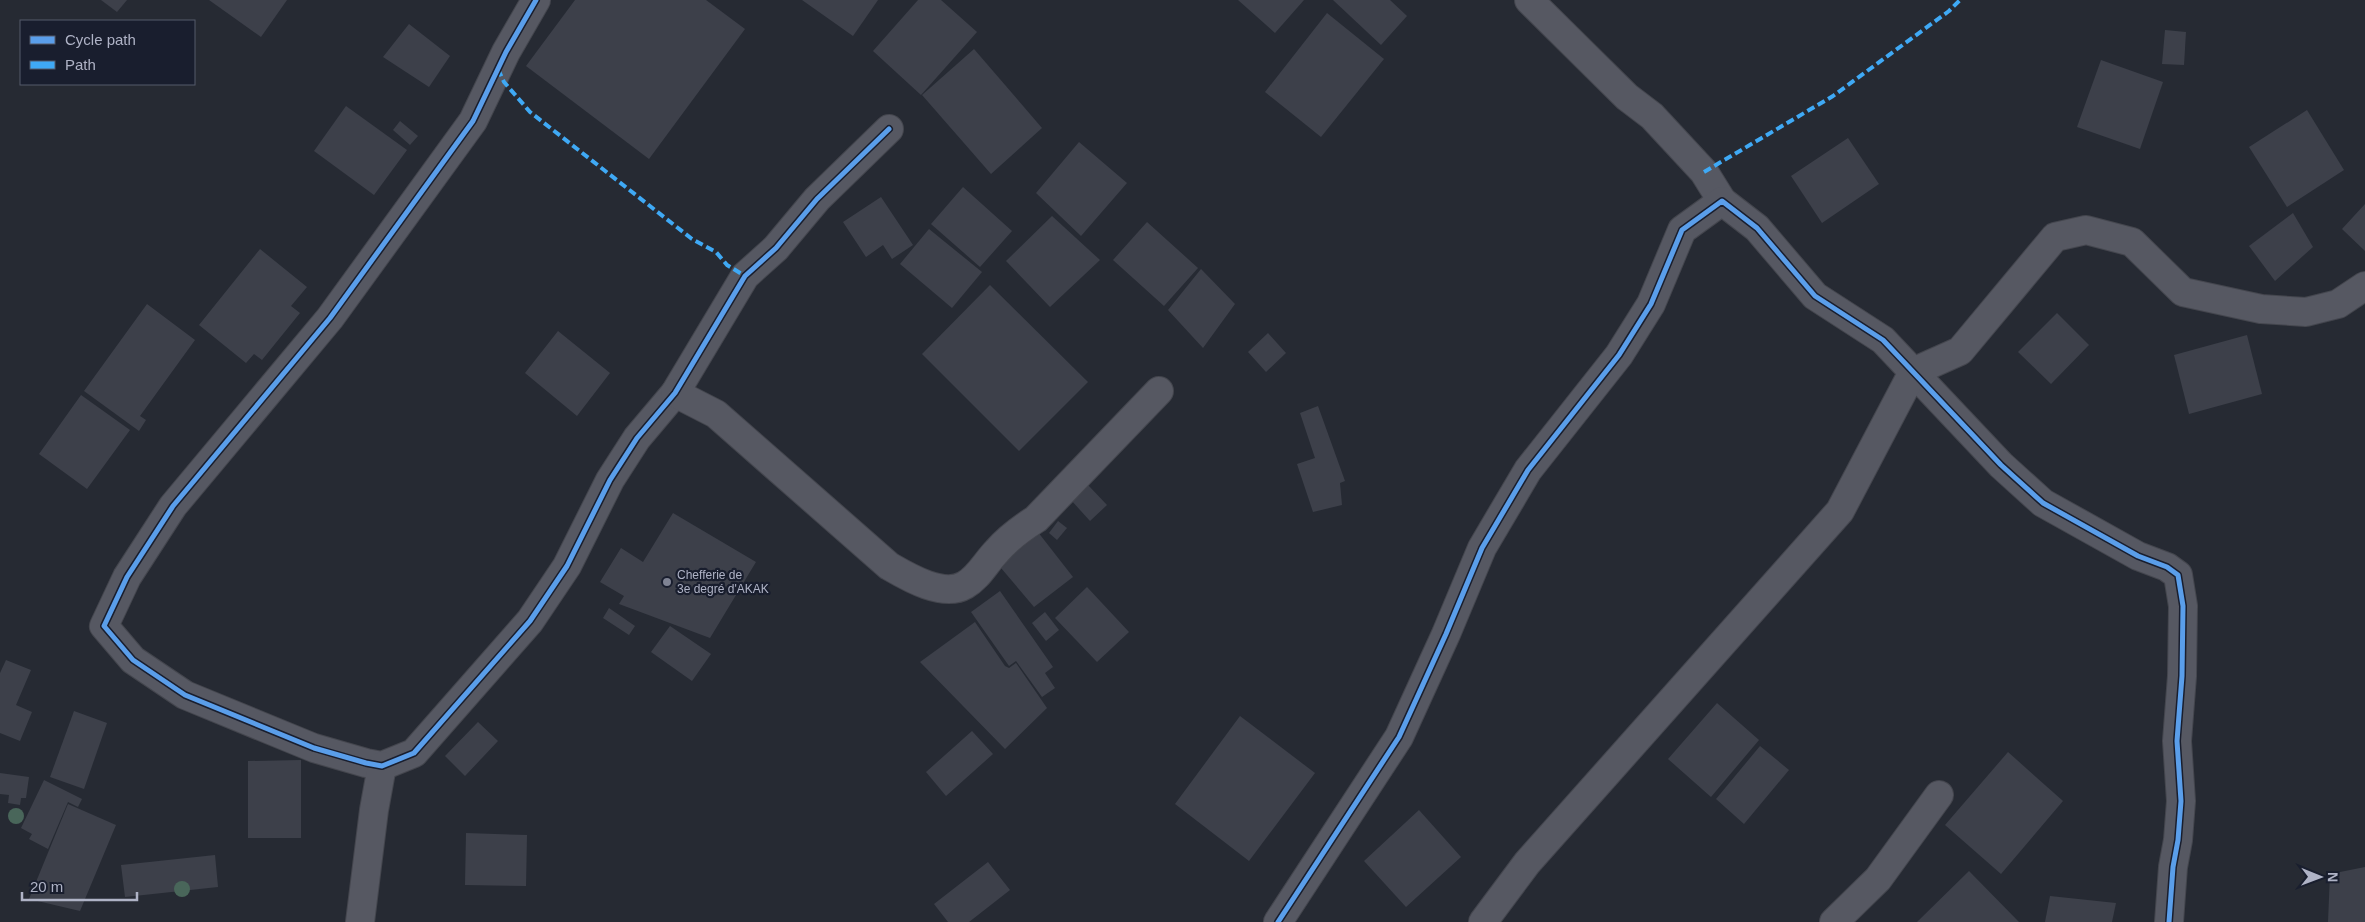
<svg xmlns="http://www.w3.org/2000/svg" width="2365" height="922" font-family="Helvetica,sans-serif">
<style>
.building{fill:#3d404a}
.lines{fill:none;stroke-linecap:round;stroke-linejoin:round}
.minor-casing{stroke:#44464e;stroke-width:30}
.minor{stroke:#565862;stroke-width:28}
.quiet{stroke:#3fa9f5;stroke-width:4;stroke-dasharray:8 4;stroke-linecap:butt}
.cycleway-casing{stroke:#191e2e;stroke-width:8}
.cycleway{stroke:#5a9eea;stroke-width:5}
.tree{fill:#49665a}
.poi-dot{fill:#7f8393;stroke:#191e2e;stroke-width:2}
.labels{text-anchor:middle;stroke-width:4.5;stroke-linejoin:round;paint-order:stroke}
.poi-label{font-size:12px;fill:#afb3c6;stroke:#191e2e;text-anchor:start}
</style>
<rect width="100%" height="100%" fill="#262a33"/>
<!-- building -->
<g class="building">
<path d="M101 0H127L117 12Z"/>
<path d="M209 0H287L261 37Z"/>
<path d="M575 0H706L745 29 649 159 526 66Z"/>
<path d="M802 0H878L853 36Z"/>
<path d="M918 0H941L977 32 921 95 873 51Z"/>
<path d="M1238 0H1304L1275 33Z"/>
<path d="M1333 0H1390L1407 16 1381 45Z"/>
<path d="M1327 13 1384 59 1321 137 1265 92Z"/>
<path d="M409 24 450 56 429 87 383 57Z"/>
<path d="M2165 30 2186 32 2184 65 2162 64Z"/>
<path d="M974 49 1042 128 991 174 922 95Z"/>
<path d="M2101 60 2163 82 2140 149 2077 127Z"/>
<path d="M346 106 407 150 374 195 314 151Z"/>
<path d="M2307 110 2344 170 2287 207 2249 147Z"/>
<path d="M400 121 418 136 410 145 393 130Z"/>
<path d="M1848 138 1879 184 1822 223 1791 176Z"/>
<path d="M1079 142 1127 183 1081 236 1036 193Z"/>
<path d="M963 187 1012 231 980 267 931 224Z"/>
<path d="M881 197 913 245 892 259 883 245 866 257 843 222Z"/>
<path d="M2365 204V251L2342 229Z"/>
<path d="M2293 213 2313 247 2275 281 2249 246Z"/>
<path d="M1052 216 1100 260 1050 307 1006 261Z"/>
<path d="M1147 222 1198 268 1164 306 1113 260Z"/>
<path d="M929 229 982 272 952 308 900 264Z"/>
<path d="M260 249 307 287 291 306 300 313 262 360 254 354 246 363 199 325Z"/>
<path d="M1201 269 1235 304 1203 348 1168 310Z"/>
<path d="M990 285 1088 382 1019 451 922 354Z"/>
<path d="M147 304 195 340 140 416 146 420 139 431 84 391Z"/>
<path d="M2057 313 2089 345 2051 384 2018 352Z"/>
<path d="M558 331 610 373 577 416 525 373Z"/>
<path d="M1268 333 1286 353 1266 372 1248 352Z"/>
<path d="M2247 335 2262 394 2189 414 2174 355Z"/>
<path d="M81 395 130 430 87 489 39 454Z"/>
<path d="M1318 406 1345 481 1340 483 1342 505 1313 512 1297 464 1315 458 1300 413Z"/>
<path d="M1088 485 1107 505 1090 521 1071 500Z"/>
<path d="M673 513 756 562 710 638 619 604 624 596 600 582 621 548 643 562Z"/>
<path d="M1058 521 1067 528 1057 540 1049 533Z"/>
<path d="M1034 527 1073 577 1034 607 1001 568Z"/>
<path d="M1087 587 1129 632 1097 662 1055 618Z"/>
<path d="M1000 591 1053 667 1045 673 1055 688 1042 697 1016 661 1009 666 971 612Z"/>
<path d="M609 608 635 626 629 635 603 618Z"/>
<path d="M1045 612 1059 630 1046 641 1032 623Z"/>
<path d="M975 622 1005 666 1009 668 1016 663 1047 708 1005 749 920 662Z"/>
<path d="M670 626 711 654 692 681 651 652Z"/>
<path d="M6 660 31 670 16 705 32 712 20 741 0 733V673Z"/>
<path d="M1717 703 1759 740 1711 797 1668 759Z"/>
<path d="M74 711 107 723 84 789 50 777Z"/>
<path d="M1240 716 1315 773 1249 861 1175 804Z"/>
<path d="M478 722 498 741 465 776 445 756Z"/>
<path d="M972 731 993 754 946 796 926 772Z"/>
<path d="M1760 746 1789 770 1744 824 1716 799Z"/>
<path d="M2008 752 2063 801 2001 874 1945 825Z"/>
<path d="M301 760V838H248V761Z"/>
<path d="M0 773 29 777 26 798H21L20 805 8 803 9 795 0 794Z"/>
<path d="M44 780 82 799 78 807 68 802 48 849 29 839 32 834 21 828Z"/>
<path d="M68 804 116 825 80 911 29 899Z"/>
<path d="M1419 810 1461 857 1406 907 1364 861Z"/>
<path d="M466 833 527 835 526 886 465 885Z"/>
<path d="M215 855 218 887 125 897 121 865Z"/>
<path d="M988 862 1010 890 969 922H948L934 904Z"/>
<path d="M2365 867V922H2328L2330 874Z"/>
<path d="M1969 871 2019 922H1917Z"/>
<path d="M2050 896 2116 903 2112 922H2045Z"/>
</g>
<g class="lines">
<!-- minor casing -->
<g class="minor-casing">
<g id="minor">
<path d="M536 0 506 52 473 121 330 318 173 506 127 577 104 626 133 660 185 695 314 748 366 763 382 766 414 753 530 621 567 566 610 480 637 438 675 393 745 276 776 248 817 199 889 129"/>
<path d="M1529 0 1627 97 1652 116 1704 172 1722 201"/>
<path d="M675 393 716 414 889 566C908 577 943 598 965 585 979 577 986 562 997 551 1008 538 1022 528 1036 519L1159 391"/>
<path d="M360 922 374 810 382 766"/>
<path d="M1278 922 1399 737 1446 634 1482 548 1528 470 1619 355 1651 304 1682 230 1722 201 1757 228 1815 296 1883 340 2001 465 2043 503 2138 556 2167 567 2178 575 2183 606 2182 676 2177 741 2181 801 2178 840 2173 867 2169 922"/>
<path d="M1483 922 1527 863 1840 511 1913 372 1960 351 2055 237 2086 230 2132 242 2183 292 2261 309 2306 312 2338 304 2365 286"/>
<path d="M1834 922 1878 879 1939 795"/>
</g>
</g>
<!-- minor -->
<use href="#minor" class="minor"/>
<!-- quiet -->
<g class="quiet">
<path d="M498 69 504 82 530 112 692 239 716 252 727 265 745 276"/>
<path d="M1704 172 1833 96 1949 11 1960 0"/>
</g>
<!-- cycleway casing -->
<g class="cycleway-casing">
<g id="cycleway">
<path d="M536 0 506 52 473 121 330 318 173 506 127 577 104 626 133 660 185 695 314 748 366 763 382 766 414 753 530 621 567 566 610 480 637 438 675 393 745 276 776 248 817 199 889 129"/>
<path d="M1278 922 1399 737 1446 634 1482 548 1528 470 1619 355 1651 304 1682 230 1722 201 1757 228 1815 296 1883 340 2001 465 2043 503 2138 556 2167 567 2178 575 2183 606 2182 676 2177 741 2181 801 2178 840 2173 867 2169 922"/>
</g>
</g>
<!-- cycleway -->
<use href="#cycleway" class="cycleway"/>
</g>
<!-- trees -->
<g class="tree">
<circle cx="16" cy="816" r="8"/>
<circle cx="182" cy="889" r="8"/>
</g>
<!-- markers -->
<circle class="poi-dot" cx="667" cy="582" r="5"/>
<g class="labels">
<!-- poi labels -->
<g class="poi-label">
<text x="677" y="579">Chefferie de<tspan x="677" dy="14">3e degré d'AKAK</tspan></text>
</g>
</g>
<!-- legend -->
<rect x="20" y="20" width="175" height="65" fill="#191e2e" stroke="#555a6b"/>
<rect x="30" y="36" width="25" height="8" fill="#5a9eea" stroke="#555a6b"/>
<text x="65" y="45" font-size="15" fill="#afb3c6">Cycle path</text>
<rect x="30" y="61" width="25" height="8" fill="#3fa9f5" stroke="#555a6b"/>
<text x="65" y="70" font-size="15" fill="#afb3c6">Path</text>
<!-- north arrow -->
<g transform="translate(2320 877) rotate(91)" stroke="#191e2e" stroke-width="4" paint-order="stroke">
<path d="M0-4L9 19L0 12L-9 19Z" fill="#afb3c6"/>
<text y="-8" font-size="14" font-weight="bold" text-anchor="middle" fill="#afb3c6">N</text>
</g>
<!-- scale -->
<path d="M22 892v8h115v-8" fill="none" stroke="#afb3c6" stroke-width="2.5"/>
<text x="30" y="892" font-size="15" fill="#afb3c6" stroke="#191e2e" stroke-width="4" paint-order="stroke">20 m</text>
</svg>
